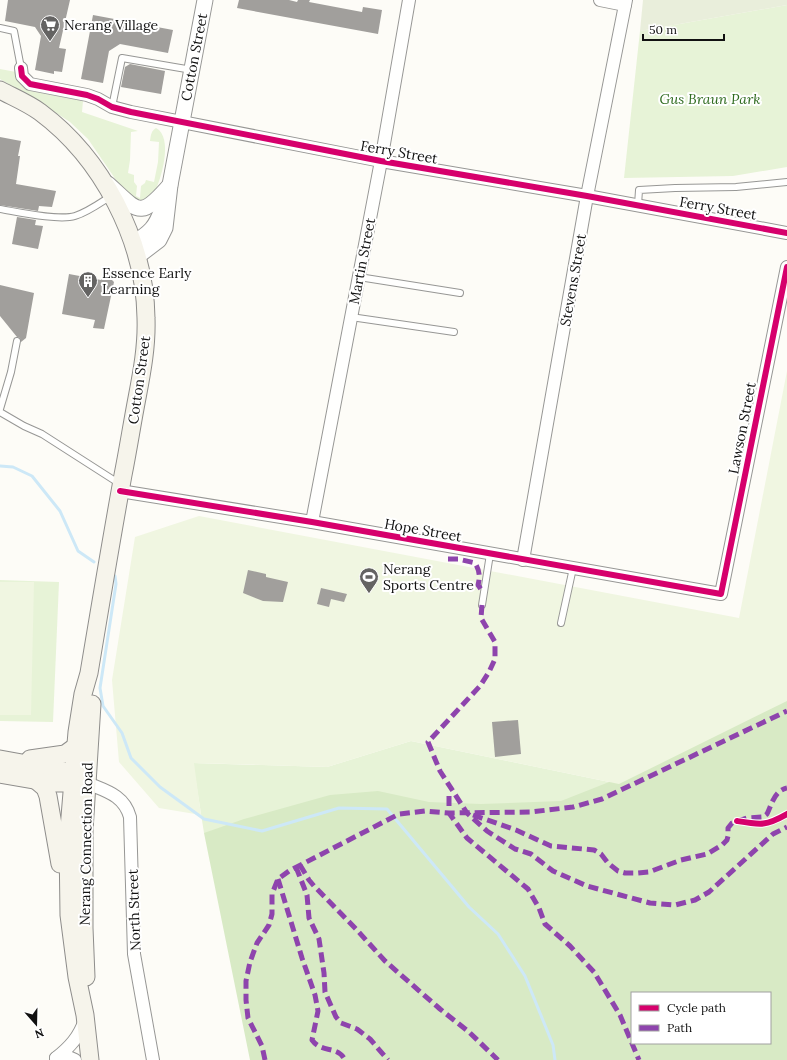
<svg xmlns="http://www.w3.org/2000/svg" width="787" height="1060" font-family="Lora,serif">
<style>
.green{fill:#e7f3d7}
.forest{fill:#d8eac5;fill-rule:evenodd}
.cemetery{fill:#e9eedb}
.pitch{fill:#f0f6e1}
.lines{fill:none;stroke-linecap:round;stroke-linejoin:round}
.stream{stroke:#cde8f7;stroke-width:3}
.building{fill:#a19f9c}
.service-casing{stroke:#979795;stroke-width:8}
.minor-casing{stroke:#979795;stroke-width:14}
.tertiary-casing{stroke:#979795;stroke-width:17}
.secondary-casing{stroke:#8e8d8b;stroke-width:19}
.service{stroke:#fffffe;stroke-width:6}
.minor{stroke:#fffffe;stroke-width:12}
.tertiary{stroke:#fffffe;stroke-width:15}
.secondary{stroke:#f6f4eb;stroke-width:17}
.quiet{stroke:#8e44ad;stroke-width:5;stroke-dasharray:10 5;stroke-linecap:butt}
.cycleway-casing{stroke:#fff;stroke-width:8}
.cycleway{stroke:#d6006c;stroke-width:6}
.labels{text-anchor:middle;stroke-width:4;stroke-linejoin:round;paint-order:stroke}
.poi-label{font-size:14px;fill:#111;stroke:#fff;text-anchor:start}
.street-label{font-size:14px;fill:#111;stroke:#fff}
.park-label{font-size:14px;font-style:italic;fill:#2f6b1f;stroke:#fff}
</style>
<rect width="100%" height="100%" fill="#fdfcf7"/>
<!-- green -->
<g class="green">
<path d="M787 5V167L733 176 624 178 640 31Z"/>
<path d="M0 69 16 72C16 82 22 87 31 91L83 101 82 112 138 131 131 132 130 160 128 173 134 175V182L137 186 136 196 140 198 141 186 145 183 146 180 154 182 158 162 159 142 150 141C151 135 151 131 156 128 174 137 161 182 153 195 151 198 146 200 143 202L127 196 88 139 70 122 44 105 0 79Z"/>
<path d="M0 580 59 582 53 722 0 721Z"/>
<path d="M411 741 619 784 571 807 304 842 204 833 193 763 327 767Z"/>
</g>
<!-- forest -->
<path class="forest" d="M787 697V1060H250L204 833 244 819 330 795 378 791 429 802 481 804 561 801 642 769ZM632 993H770V1043H632Z"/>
<!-- cemetery -->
<path class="cemetery" d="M643 0H787V5L640 31Z"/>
<!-- pitch -->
<g class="pitch">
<path d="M787 371V701L619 784 411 741 327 767 194 763 201 815 159 808 119 762 112 680 135 537 199 516 739 618Z"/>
<path d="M0 582H34L31 715H0Z"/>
</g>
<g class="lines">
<!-- stream -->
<g class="stream">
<path d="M0 466 13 467 32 476 60 511 78 551 94 562"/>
<path d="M115 576 116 584 100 688 103 706 122 733 131 758 160 787 204 819 262 831 339 808 387 809 469 907 498 934 525 976 553 1045 555 1060"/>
</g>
</g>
<!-- building -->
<g class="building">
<path d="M8 0H70L59 48 66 49 62 72 54 71V74L35 70 41 36 35 27 5 21Z"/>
<path d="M239 0H289L297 2 298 0H310L309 2 362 12 363 7 382 10 378 34 237 8Z"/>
<path d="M93 15 173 30 168 53 120 44 109 51 103 83 81 79Z"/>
<path d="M130 64 165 71 161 94 121 87 125 67Z"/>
<path d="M0 137 21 141 18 156H20L16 184 56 191 52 207 39 206 38 211 0 205Z"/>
<path d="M17 217 36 220 35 225 43 226 38 249 12 244Z"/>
<path d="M69 274 101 280V277L111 279 114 282 104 329 93 328 95 320 62 314Z"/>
<path d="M0 285 34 293 26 338 21 342 20 338 17 337 0 316Z"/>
<path d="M248 570 266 574V577L288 582 283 602 263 601 243 593Z"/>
<path d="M321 588 347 594 344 602 331 599 329 607 317 604Z"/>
<path d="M518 720 521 754 495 757 492 722Z"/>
</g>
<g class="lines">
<!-- service casing -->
<g class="service-casing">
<g id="service">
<path d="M0 28 14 31 21 68"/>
<path d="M112 107 122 58 192 70"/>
<path d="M638 205 639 190 675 188 736 187 787 182"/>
<path d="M0 209C18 212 59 221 75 216 88 212 100 203 111 196"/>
<path d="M359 277 460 293"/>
<path d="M351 317 454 332"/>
<path d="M0 409 11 372 17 341"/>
<path d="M0 412 24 426 42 434 120 484"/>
<path d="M482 605 490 554"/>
<path d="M561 623 573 568"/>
</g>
</g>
<!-- minor casing -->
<g class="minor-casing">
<g id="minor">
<path d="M600 0 625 5"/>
<path d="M21 68 22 76 30 84 87 95 98 99 112 107 131 112 381 161 587 196 787 233"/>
<path d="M120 491 312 522 721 594 787 267"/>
<path d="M312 522 381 161 409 0"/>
<path d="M523 560 587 196 626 0"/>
<path d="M87 783C106 791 124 795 130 817L134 954 153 1060"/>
<path d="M56 1058C70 1047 79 1037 85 1020"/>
<path d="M56 1058 66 1056 75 1060"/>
</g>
</g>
<!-- tertiary casing -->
<g class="tertiary-casing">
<g id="tertiary">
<path d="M108 184C138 211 139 221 170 185"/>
<path d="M133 243C150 233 156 227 162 209"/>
<path d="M138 256 159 240 165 228 170 185 205 0"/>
</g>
</g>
<!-- secondary casing -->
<g class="secondary-casing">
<g id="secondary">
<path d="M0 90C13 97 28 103 40 112 102 158 145 240 146 318 147 345 142 372 137 398 132 424 128 450 123 475 111 541 100 607 89 673L83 694 77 732 68 841 69 915 77 977 85 1015 90 1060"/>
<path d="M0 759 55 769 63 771 83 781"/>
<path d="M30 759 65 754 76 746"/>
<path d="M0 774 51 783H83"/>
<path d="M38 782 45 788 48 796 60 864"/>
<path d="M86 977 84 928V831L92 704"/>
</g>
</g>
<!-- service -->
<use href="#service" class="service"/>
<!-- minor -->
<use href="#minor" class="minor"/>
<!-- tertiary -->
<use href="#tertiary" class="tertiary"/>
<!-- secondary -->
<use href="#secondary" class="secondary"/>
<!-- quiet -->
<g class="quiet">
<path d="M448 559H458L475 563C480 571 480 577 478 585L483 592"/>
<path d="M482 605 481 618 495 642V659L489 672 480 686 428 742 440 771 467 813 487 831 515 849 531 854 553 871 587 886 650 903 675 905 695 900 709 892 773 834 787 827"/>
<path d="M449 796V813L467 838 528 889 539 908 545 924 570 946 594 972 620 1015 639 1060"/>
<path d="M473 815 516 830 551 846 594 850 601 854 608 863 618 871 625 873H638L649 872 681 860 707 854 722 845 727 840 728 836V828L732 823 747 818 763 817 767 814C772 804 774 791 787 788"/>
<path d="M300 865 309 880 314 886 356 929 385 961 440 1009 469 1032 498 1060"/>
<path d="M296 867 307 895 309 918 319 939 324 973 325 992 336 1017 341 1023 357 1029 370 1039 388 1060"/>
<path d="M278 879 302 958 315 995 318 1011 312 1040C322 1054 338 1045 345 1060"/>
<path d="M265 1060 262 1046 248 1018 246 1000V981L250 962 257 943 269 925 272 914V894L278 879 289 871 399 814 425 811 449 813 531 812 573 807 602 799 787 711"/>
</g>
<!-- cycleway casing -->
<g class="cycleway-casing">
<g id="cycleway">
<path d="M21 68 22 76 30 84 87 95 98 99 112 107 131 112 381 161 587 196 787 233"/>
<path d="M120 491 312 522 721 594 787 267"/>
<path d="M737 821C761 825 766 826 787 814"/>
</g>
</g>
<!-- cycleway -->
<use href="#cycleway" class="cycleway"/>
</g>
<!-- icons -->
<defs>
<g id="supermarket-pin" transform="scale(1)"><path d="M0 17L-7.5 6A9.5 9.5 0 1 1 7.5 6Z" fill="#646362" stroke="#fff"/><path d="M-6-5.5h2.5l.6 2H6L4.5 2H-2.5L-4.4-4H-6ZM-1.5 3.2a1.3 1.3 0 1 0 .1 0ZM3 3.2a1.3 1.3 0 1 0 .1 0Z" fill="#fff"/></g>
<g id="building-pin" transform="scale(1)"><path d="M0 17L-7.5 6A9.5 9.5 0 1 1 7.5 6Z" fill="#646362" stroke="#fff"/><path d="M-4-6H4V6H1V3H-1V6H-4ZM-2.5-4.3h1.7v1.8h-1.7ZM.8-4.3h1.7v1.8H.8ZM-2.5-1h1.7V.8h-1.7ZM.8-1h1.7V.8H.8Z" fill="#fff"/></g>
<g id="stadium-pin" transform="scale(1)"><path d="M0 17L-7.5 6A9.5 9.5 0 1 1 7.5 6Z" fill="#646362" stroke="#fff"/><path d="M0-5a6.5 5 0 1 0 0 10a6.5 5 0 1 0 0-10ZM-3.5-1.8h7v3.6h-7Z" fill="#fff"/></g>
</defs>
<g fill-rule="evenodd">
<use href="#supermarket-pin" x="50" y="25"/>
<use href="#building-pin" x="88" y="281"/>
<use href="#stadium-pin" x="369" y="577"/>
</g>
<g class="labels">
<!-- poi labels -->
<g class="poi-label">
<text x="64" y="30">Nerang Village</text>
<text x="102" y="278">Essence Early<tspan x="102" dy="16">Learning</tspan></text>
<text x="383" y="574">Nerang<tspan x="383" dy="16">Sports Centre</tspan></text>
</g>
<!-- street labels -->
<g class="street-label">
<text transform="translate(194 57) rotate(-79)" y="5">Cotton Street</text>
<text transform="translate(399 152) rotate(10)" y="5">Ferry Street</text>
<text transform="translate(718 208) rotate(10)" y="5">Ferry Street</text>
<text transform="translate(362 261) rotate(-79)" y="5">Martin Street</text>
<text transform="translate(573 280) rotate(-80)" y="5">Stevens Street</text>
<text transform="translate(139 380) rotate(-82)" y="5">Cotton Street</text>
<text transform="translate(742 428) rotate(-79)" y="5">Lawson Street</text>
<text transform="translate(423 530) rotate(10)" y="5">Hope Street</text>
<text transform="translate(86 844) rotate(-89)" y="5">Nerang Connection Road</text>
<text transform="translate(134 910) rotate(-92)" y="5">North Street</text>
</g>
<!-- park labels -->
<g class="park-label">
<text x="710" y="104">Gus Braun Park</text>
</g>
</g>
<!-- legend -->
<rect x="631" y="992" width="140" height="52" fill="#ffffff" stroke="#a0a0a0"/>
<rect x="639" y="1005" width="20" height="6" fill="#d6006c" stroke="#a0a0a0"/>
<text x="667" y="1012" font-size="12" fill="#111111">Cycle path</text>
<rect x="639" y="1025" width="20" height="6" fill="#8e44ad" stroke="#a0a0a0"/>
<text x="667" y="1032" font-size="12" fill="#111111">Path</text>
<!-- north arrow -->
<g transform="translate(36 1024) rotate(160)" stroke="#ffffff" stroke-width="3" paint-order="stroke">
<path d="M0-3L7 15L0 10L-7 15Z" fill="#111111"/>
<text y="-6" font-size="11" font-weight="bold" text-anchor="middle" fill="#111111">N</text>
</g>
<!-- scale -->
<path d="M643 34v6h81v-6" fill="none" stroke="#111111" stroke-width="2"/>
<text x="649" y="34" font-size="12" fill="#111111" stroke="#ffffff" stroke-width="3" paint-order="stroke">50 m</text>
</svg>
